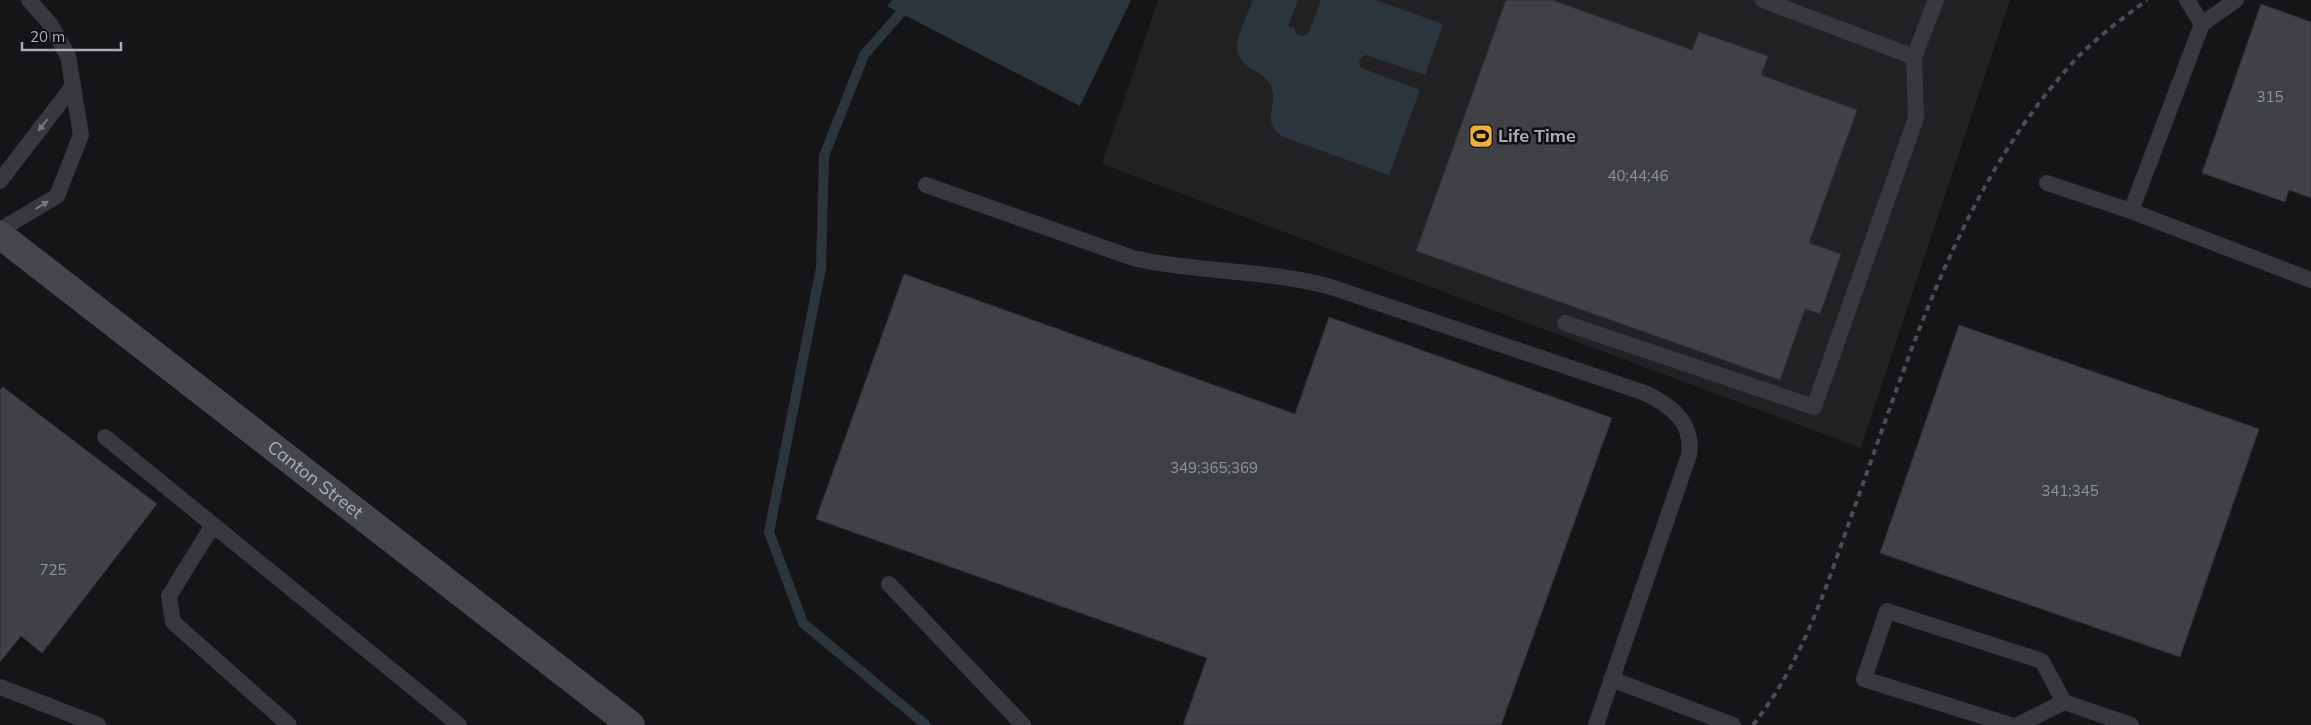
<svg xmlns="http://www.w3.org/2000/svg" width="2311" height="725" font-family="Mulish,sans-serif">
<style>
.built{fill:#222225}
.water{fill:#2c353c}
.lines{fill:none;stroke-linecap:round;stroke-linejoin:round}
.stream{stroke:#2c353c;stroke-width:10}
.building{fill:#404145;stroke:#303034}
.lane{stroke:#37383d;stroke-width:16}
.secondary{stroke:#45474d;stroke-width:28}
.rail{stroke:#4a4c52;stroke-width:4;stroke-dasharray:6 5;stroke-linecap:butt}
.oneway{fill:#757881}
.labels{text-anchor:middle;stroke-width:5;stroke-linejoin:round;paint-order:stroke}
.number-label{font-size:15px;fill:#8e929b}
.poi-label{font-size:18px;font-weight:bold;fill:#a8adb8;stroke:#111113;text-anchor:start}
.street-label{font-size:18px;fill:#a8adb8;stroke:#111113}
</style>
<rect width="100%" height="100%" fill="#161618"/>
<!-- built -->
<path class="built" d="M1158 0H2010L1861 448 1102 164Z"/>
<!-- water -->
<g class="water">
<path d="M892 0H1131L1080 106 887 6Z"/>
<path d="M1253 0H1298L1288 26 1294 28 1296 34 1303 36 1309 32 1321 0H1375L1443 24 1425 75 1366 55 1361 57 1359 63 1361 68 1420 90 1389 175 1283 137C1258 118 1281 106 1270 84 1262 70 1238 68 1237 48 1237 33 1248 14 1253 0Z"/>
</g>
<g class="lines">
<!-- stream -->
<path class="stream" d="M912 0 864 55 824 156 821 268 769 532 803 623 926 725"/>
</g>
<!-- building -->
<g class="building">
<path d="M1506 0H1552L1692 50 1699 32 1768 56 1761 75 1857 110 1809 243 1841 254 1820 314 1805 309 1780 380 1416 251Z"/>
<path d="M2261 4 2311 22V198L2289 190 2285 202 2202 173Z"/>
<path d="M904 274 1295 414 1329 317 1612 418 1501 725H1183L1207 658 816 519Z"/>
<path d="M1959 325 2259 429 2180 657 1880 553Z"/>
<path d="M3 387 157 504 42 653 21 636 0 662V390Z"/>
</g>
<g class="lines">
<!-- lane -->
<g class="lane">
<path d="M1763 0 1914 57"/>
<path d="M2187 0 2202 24"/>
<path d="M0 181 73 86"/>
<path d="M2047 183 2131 211 2311 280"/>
<path d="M926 185 1133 258C1198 273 1266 269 1331 287L1645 393C1672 406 1694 423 1689 455L1596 725"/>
<path d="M2131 211 2202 24 2236 0"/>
<path d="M0 230 57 196 81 135 68 56 50 24 29 0"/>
<path d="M1565 323 1814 407 1916 118 1914 57 1936 0"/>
<path d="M105 437 459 725"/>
<path d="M213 525 169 596 173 622 289 725"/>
<path d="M889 584 1023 725"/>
<path d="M1611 679 1733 725"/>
<path d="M0 687 98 725"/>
<path d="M2010 725 1864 679 1887 611 2042 661 2064 702 2131 725"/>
<path d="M2018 725 2064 702"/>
</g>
<!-- secondary -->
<path class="secondary" id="s1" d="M0 235 631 725"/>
<!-- rail -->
<path class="rail" d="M1753 725C1801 665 1826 588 1851 517 1909 358 1959 185 2076 59 2097 37 2123 18 2147 0"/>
</g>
<!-- one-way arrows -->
<defs><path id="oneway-solid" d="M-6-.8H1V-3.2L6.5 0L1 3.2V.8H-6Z" transform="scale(1.25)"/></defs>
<g class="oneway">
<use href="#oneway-solid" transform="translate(43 125) rotate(128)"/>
<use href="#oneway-solid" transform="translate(42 205) rotate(-32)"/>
</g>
<!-- icons -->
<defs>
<g id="stadium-square" transform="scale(1.25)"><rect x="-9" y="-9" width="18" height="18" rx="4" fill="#f2b134" stroke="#111113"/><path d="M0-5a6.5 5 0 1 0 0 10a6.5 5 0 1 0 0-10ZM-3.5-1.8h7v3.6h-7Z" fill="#111"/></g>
</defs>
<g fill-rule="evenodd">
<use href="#stadium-square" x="1481" y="136"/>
</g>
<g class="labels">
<!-- number labels -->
<g class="number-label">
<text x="2270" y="102">315</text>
<text x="1638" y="181">40;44;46</text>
<text x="1214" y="473">349;365;369</text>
<text x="2070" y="496">341;345</text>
<text x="53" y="575">725</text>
</g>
<!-- poi labels -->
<g class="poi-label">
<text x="1498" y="142">Life Time</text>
</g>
<!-- street labels -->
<g class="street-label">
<text dy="6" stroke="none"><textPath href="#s1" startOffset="399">Canton Street</textPath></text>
</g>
</g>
<!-- scale -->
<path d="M22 42v8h99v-8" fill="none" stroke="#a8adb8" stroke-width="2.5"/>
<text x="30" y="42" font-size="15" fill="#a8adb8" stroke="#111113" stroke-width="4" paint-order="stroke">20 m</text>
</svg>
